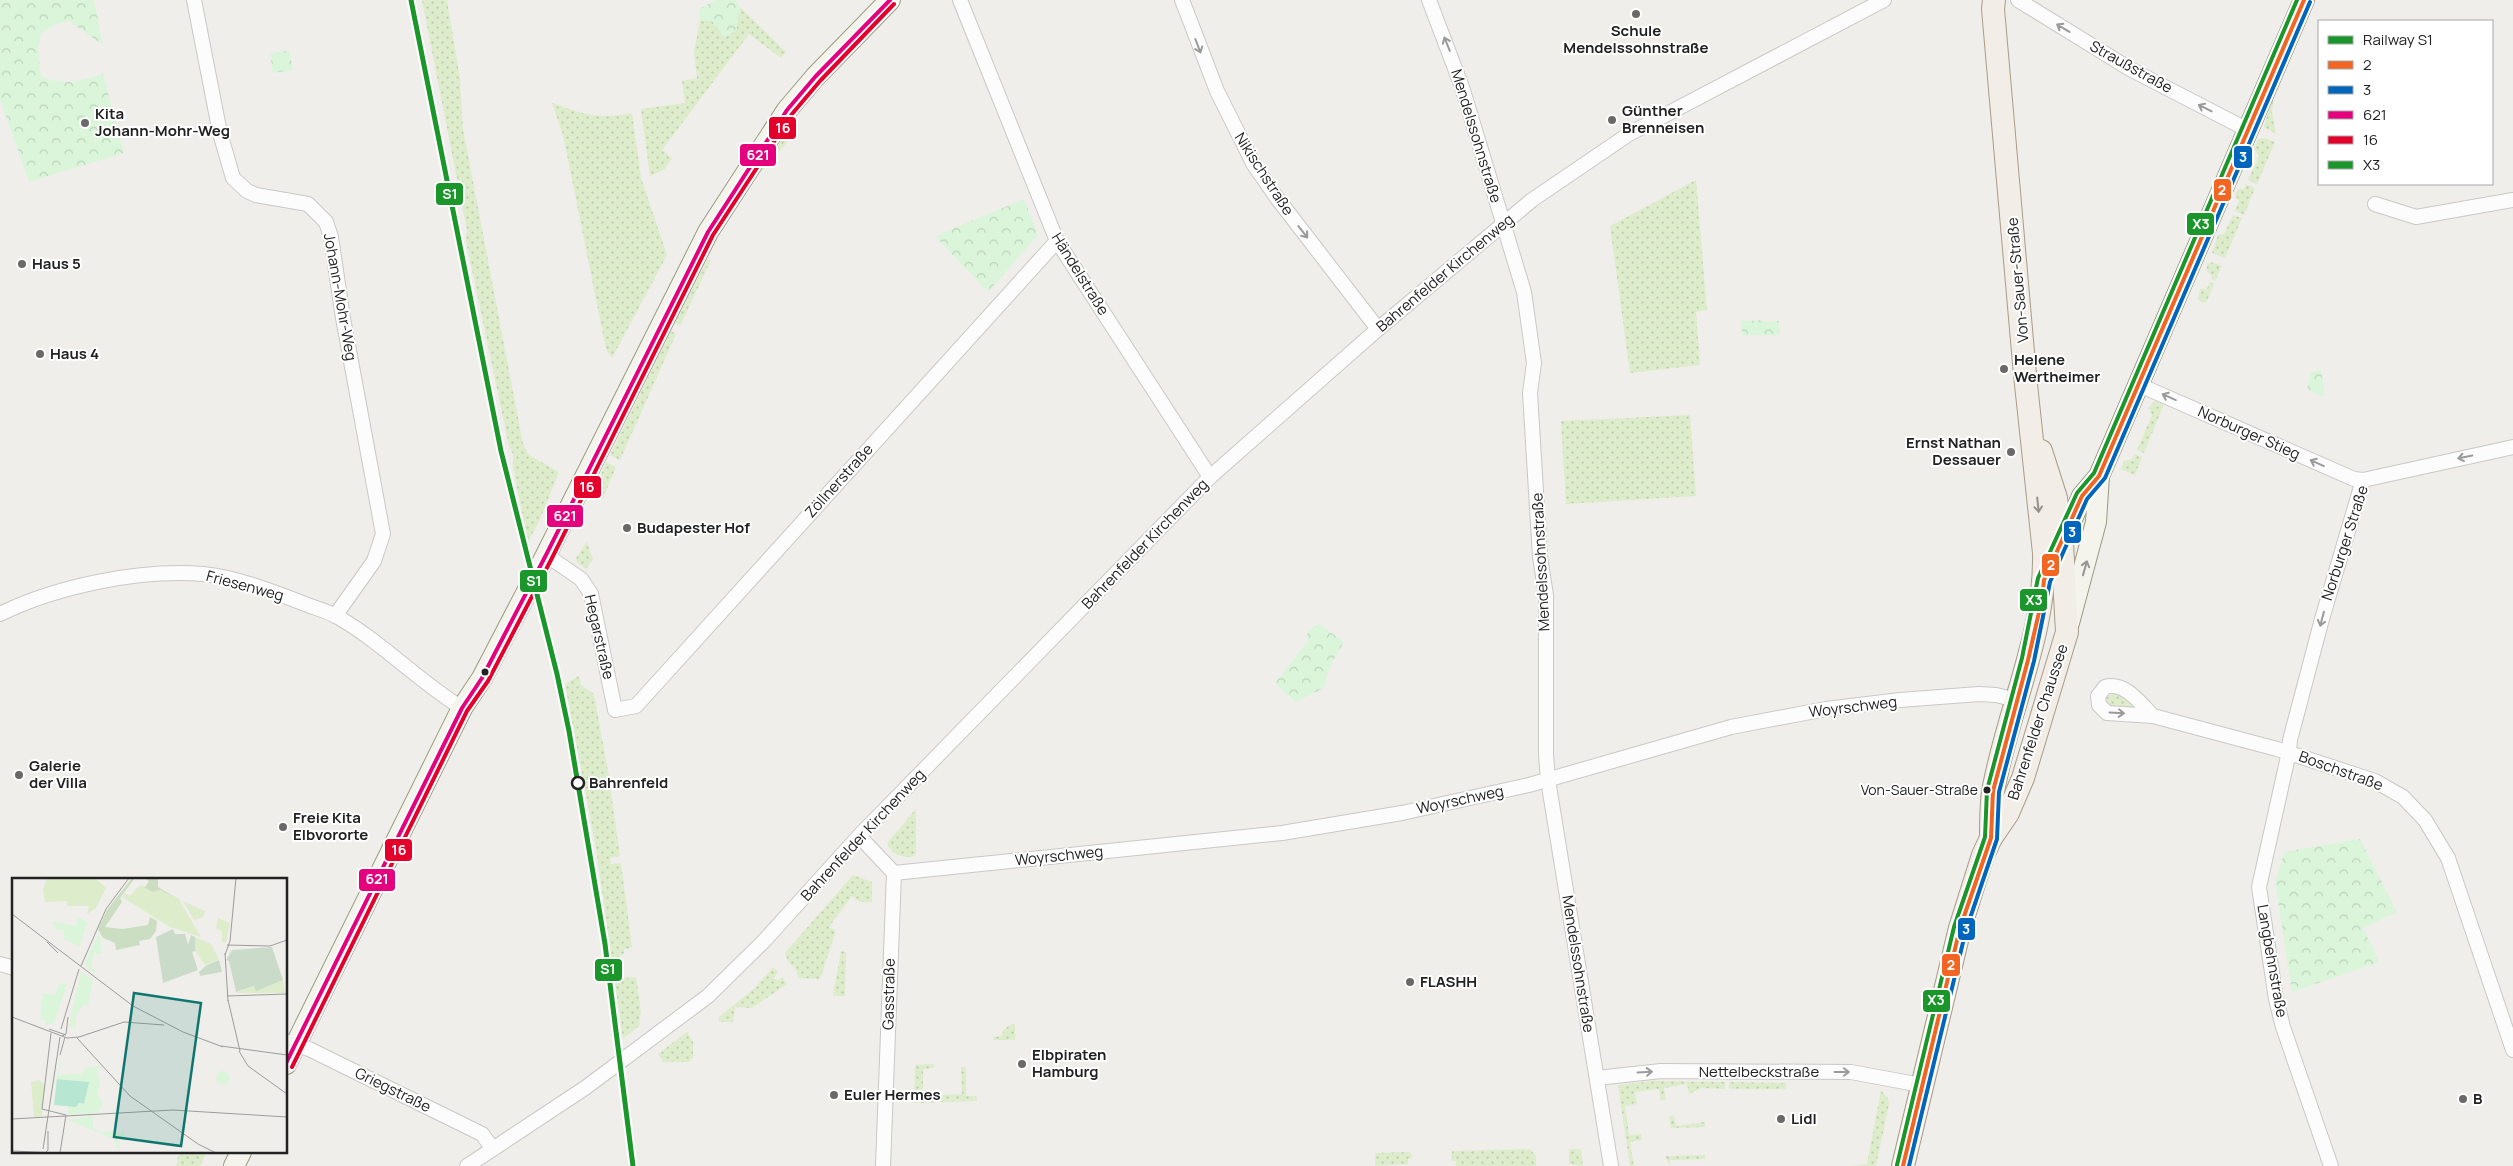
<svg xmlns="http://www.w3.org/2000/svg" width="2513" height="1166" font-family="Manrope,sans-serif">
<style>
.grass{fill:url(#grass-dots)}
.park{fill:url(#park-crowns)}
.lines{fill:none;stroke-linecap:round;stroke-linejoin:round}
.street-casing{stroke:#c9c8c7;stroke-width:16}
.secondary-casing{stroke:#999a82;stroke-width:22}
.primary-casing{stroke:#a79c86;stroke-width:24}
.street{stroke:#fdfcfc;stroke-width:14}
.secondary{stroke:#f4f4ed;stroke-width:20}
.primary{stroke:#f3ede7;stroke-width:22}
.bus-1-casing{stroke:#fff;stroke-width:8}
.bus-2-casing{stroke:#fff;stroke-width:8}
.bus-3-casing{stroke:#fff;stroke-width:8}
.bus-4-casing{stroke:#fff;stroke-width:8}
.bus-5-casing{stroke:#fff;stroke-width:8}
.bus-1{stroke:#f26522;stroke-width:4}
.bus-2{stroke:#0065bd;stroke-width:4}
.bus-3{stroke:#e5007d;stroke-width:4}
.bus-4{stroke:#e4002b;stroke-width:4}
.bus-5{stroke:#1a962b;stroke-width:4}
.rail-1-casing{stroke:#fff;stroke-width:9}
.rail-1{stroke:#1a962b;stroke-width:5}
.oneway{stroke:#9a9a9a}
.oneway2{stroke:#95928e}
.oneway3{stroke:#969692}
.poi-dot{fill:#6a6968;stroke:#fff;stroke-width:2}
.bus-dot{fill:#222;stroke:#fff;stroke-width:2}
.stop-dot{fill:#fff;stroke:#222;stroke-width:2.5}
.labels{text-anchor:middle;stroke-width:4;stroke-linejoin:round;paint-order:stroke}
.bus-label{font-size:14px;fill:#222;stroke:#fff;text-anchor:end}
.poi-label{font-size:15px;font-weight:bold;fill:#222;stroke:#fff;text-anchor:start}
.street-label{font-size:15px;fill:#222;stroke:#fff}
.stop-label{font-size:15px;font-weight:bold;fill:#222;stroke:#fff;text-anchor:start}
.inset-road{fill:none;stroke:#9e9c9b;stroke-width:1}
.view{fill:#0f766e;fill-opacity:0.15;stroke:#0f766e;stroke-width:2.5}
.inset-edge{fill:none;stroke:#222;stroke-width:2.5}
.line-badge{stroke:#fff;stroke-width:2}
.badge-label{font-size:14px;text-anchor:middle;font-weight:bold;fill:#fff}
</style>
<defs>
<pattern id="grass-dots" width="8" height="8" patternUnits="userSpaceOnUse" patternTransform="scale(1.25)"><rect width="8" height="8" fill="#ddeccb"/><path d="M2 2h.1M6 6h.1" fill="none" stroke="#bdcaae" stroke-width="1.8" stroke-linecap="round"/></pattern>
<pattern id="park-crowns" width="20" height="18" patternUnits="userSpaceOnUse" patternTransform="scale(1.25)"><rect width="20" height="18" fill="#daf5da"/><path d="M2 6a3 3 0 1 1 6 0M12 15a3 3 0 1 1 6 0" fill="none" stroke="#bbd2bb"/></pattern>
</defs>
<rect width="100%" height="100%" fill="#f0eeeb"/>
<!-- grass -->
<g class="grass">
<path d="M422 0H447L460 79 463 129 523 444 529 455 559 472 538 524 528 541 513 468V454L509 446 466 241 467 230Z"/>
<path d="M740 7 786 52 781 58 749 34 662 150 672 158 665 169 650 176 641 109 685 103 682 81 697 78 694 52 700 21H712L724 37 736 31Z"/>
<path d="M2274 92 2272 112 2276 134 2264 127Z"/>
<path d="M552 103C583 114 599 120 632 113L641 178 667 255 612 358 606 349 563 135Z"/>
<path d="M782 131 791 138 742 193Z"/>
<path d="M2265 138 2275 142 2257 184 2248 180 2259 156 2254 149 2258 139Z"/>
<path d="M1696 180 1707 310 1696 312 1700 365 1630 373 1610 226Z"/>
<path d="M2246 184 2255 188 2244 215 2235 211 2239 200 2235 196 2238 189H2244Z"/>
<path d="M2233 215 2242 218 2225 258 2212 253 2218 235 2224 234Z"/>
<path d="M708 259 711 260 680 326 675 323Z"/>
<path d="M2211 262 2222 266 2215 281 2211 279 2212 276 2207 271V264Z"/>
<path d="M2210 282 2214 284 2206 303 2198 300 2200 289H2207Z"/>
<path d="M671 331 676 334 620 460 610 455Z"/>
<path d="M2155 401 2164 404 2144 453 2137 450 2152 415 2148 408Z"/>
<path d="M1690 415 1696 496 1566 504 1561 421Z"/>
<path d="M2135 454 2142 457 2135 475 2121 469 2124 461 2132 459Z"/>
<path d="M606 462 616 467 603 498 599 480Z"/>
<path d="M587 542 593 559 586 569 577 562 576 558Z"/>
<path d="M579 676 581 685 594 694 608 771 620 856 610 858 611 864 621 863 632 948 624 949V954L620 955 623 978 636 977 641 1012 639 1026 623 1039 596 848 565 684Z"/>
<path d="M2114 693 2134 701 2135 706 2131 708 2109 706 2106 698Z"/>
<path d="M916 809V854L911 857C900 857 891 854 887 843Z"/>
<path d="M853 875 872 882V902H860L852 896 829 927 836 931 820 979 799 978 795 968 788 962 785 953Z"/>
<path d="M841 951 846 952 845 996H833Z"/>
<path d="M773 967 778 972 773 979 779 980 782 977 787 984 752 1008 735 1007 733 1022H719V1017L756 987Z"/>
<path d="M1012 1024H1015V1040H993V1037L1002 1036 1004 1029Z"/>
<path d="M687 1032 693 1041V1058L689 1062H663L658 1054Z"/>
<path d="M934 1064V1068L923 1069V1096L962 1094 961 1067H966V1096H976L977 1101 914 1103 915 1065Z"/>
<path d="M1653 1081 1725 1082V1089L1702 1088 1689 1094 1687 1084 1664 1088 1666 1100 1661 1101 1659 1089 1635 1092 1637 1104 1625 1106 1629 1135 1641 1134 1642 1140 1630 1142 1634 1166H1630L1618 1085Z"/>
<path d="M1729 1082 1786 1083V1089H1729Z"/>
<path d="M1881 1090 1888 1099 1889 1104 1876 1166H1850L1867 1164Z"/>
<path d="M1674 1115 1676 1126 1705 1122V1127L1671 1128 1669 1116Z"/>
<path d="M1530 1149 1536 1156V1166H1456V1161H1451L1452 1151Z"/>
<path d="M1569 1149H1581L1583 1166 1569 1164Z"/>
<path d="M179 1152H207L200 1166H176Z"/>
<path d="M1410 1152 1413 1158 1408 1159V1164L1375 1166V1153Z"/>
<path d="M1705 1155V1159L1670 1160V1166L1665 1156Z"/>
</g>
<!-- park -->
<g class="park">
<path d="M0 0H94L103 45 69 21 57 24 41 33 38 48 41 76C64 87 80 81 103 74L124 153 29 182 0 99Z"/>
<path d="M716 0H736L740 7 736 31 724 37 712 21H700L699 9Z"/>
<path d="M289 50 293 70 273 73 270 54Z"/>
<path d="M1024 199 1038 235 988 292 935 236Z"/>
<path d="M1763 320 1764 322 1779 321 1780 335H1742L1741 321Z"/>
<path d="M2321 370 2325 395 2323 397 2307 389 2311 372Z"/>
<path d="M1319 624 1344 642 1330 666 1324 688 1295 702 1275 683 1307 642C1306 632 1309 629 1319 624Z"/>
<path d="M2360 839 2397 912 2363 928 2379 962 2292 992 2275 882 2284 852Z"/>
</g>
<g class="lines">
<!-- street casing -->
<g class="street-casing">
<g id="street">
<path d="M194 0 220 133 233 178 247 191 256 195 308 204 326 222 331 237 343 318 383 534 374 561 335 616"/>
<path d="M960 0 1057 241 1210 477"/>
<path d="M1182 0 1217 91 1254 165 1277 198 1378 329"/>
<path d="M1429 0 1462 87 1524 292 1534 363 1530 393 1540 557 1546 595V755L1548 780 1611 1166"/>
<path d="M2018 0 2130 69 2248 130"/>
<path d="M2375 204 2416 217 2513 200"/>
<path d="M2137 384 2354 479 2363 480"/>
<path d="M546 555 581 579 591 594 615 710 636 706 1057 241"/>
<path d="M0 614C57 586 140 569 203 574 236 577 274 592 305 604 315 608 327 611 336 616 382 642 418 681 462 708"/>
<path d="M2153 716C2141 704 2125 681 2105 687L2098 696 2099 705 2107 713 2153 716 2277 749 2375 781 2403 797 2425 820 2448 858 2513 1050"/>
<path d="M859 836 894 873 883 1166"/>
<path d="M894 873 1282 833 1402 813 1529 785 1731 727 1826 709 1900 700 1979 694 1996 695 2017 700"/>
<path d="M0 964 14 968"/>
<path d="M287 1042 309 1049 482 1134 493 1149"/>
<path d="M1597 1078 1661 1071 1851 1072 1921 1085"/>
<path d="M467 1166 585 1088 708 996 764 941 859 836 1210 477 1378 329 1532 200 1629 134 1884 0"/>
<path d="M2331 1166 2283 1027 2276 999 2259 887 2289 752 2290 740 2322 619 2363 480 2513 447"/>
</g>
</g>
<!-- secondary casing -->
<g class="secondary-casing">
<g id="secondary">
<path d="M2060 547 2082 496 2099 476 2304 0"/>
<path d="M2069 623 2096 522 2099 476"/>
<path d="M286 1064 462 708 482 678 546 555 708 232 787 110 815 77 890 0"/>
<path d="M234 1166 241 1152"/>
</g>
</g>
<!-- primary casing -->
<g class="primary-casing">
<g id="primary">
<path d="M1991 838C1991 822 1991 807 1993 792 2007 711 2046 635 2044 553L2025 375 1993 9 1994 0"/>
<path d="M1903 1166 1960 928 1983 855 1991 838 2008 813 2023 778 2067 632 2062 543 2056 498 2041 451"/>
</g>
</g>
<!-- street -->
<use href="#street" class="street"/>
<!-- secondary -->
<use href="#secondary" class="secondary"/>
<!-- primary -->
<use href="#primary" class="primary"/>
<!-- bus-1 casing -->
<g class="bus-1-casing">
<path id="bus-1" d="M1903 1166 1960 928 1991 838 1993 791 2028 660 2042 599 2044 580 2082 496 2099 476 2304 0"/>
</g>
<!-- bus-2 casing -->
<g class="bus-2-casing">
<path id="bus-2" d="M1909 1166 1966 930 1997 839 1999 792 2034 661 2050 582 2087 499 2105 478 2310 2"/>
</g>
<!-- bus-3 casing -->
<g class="bus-3-casing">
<path id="bus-3" d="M286 1063 462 708 482 678 546 555 708 232 787 110 815 77 890 0"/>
</g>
<!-- bus-4 casing -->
<g class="bus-4-casing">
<path id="bus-4" d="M292 1067 467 711 488 681 552 558 713 235 792 114 820 81 894 4"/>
</g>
<!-- bus-5 casing -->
<g class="bus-5-casing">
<path id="bus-5" d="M1897 1165 1954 927 1985 837 1987 790 2022 658 2038 578 2077 493 2094 473 2297 0"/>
</g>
<!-- bus-1 -->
<use href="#bus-1" class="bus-1"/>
<!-- bus-2 -->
<use href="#bus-2" class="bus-2"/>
<!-- bus-3 -->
<use href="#bus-3" class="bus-3"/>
<!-- bus-4 -->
<use href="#bus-4" class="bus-4"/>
<!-- bus-5 -->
<use href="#bus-5" class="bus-5"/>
<!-- rail-1 casing -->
<g class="rail-1-casing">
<path id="rail-1" d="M411 0 501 451 557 674 569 731 605 944 633 1166"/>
</g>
<!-- rail-1 -->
<use href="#rail-1" class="rail-1"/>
</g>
<!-- one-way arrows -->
<defs><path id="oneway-shaft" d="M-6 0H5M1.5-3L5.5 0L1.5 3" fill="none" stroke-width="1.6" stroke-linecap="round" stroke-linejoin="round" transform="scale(1.25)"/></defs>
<g class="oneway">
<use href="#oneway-shaft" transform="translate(2063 28) rotate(-149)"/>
<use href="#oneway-shaft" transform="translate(1447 44) rotate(-112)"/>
<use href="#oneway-shaft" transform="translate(1198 46) rotate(69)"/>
<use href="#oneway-shaft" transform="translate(2205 108) rotate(-153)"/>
<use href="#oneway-shaft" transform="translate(1303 232) rotate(52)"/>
<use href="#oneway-shaft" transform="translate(2169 397) rotate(-156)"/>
<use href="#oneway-shaft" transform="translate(2465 457) rotate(168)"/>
<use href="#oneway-shaft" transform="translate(2317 463) rotate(-156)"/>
<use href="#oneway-shaft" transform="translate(2322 619) rotate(105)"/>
<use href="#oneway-shaft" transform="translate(2117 713) rotate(3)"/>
<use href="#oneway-shaft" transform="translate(1645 1072) rotate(-3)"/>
<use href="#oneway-shaft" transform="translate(1842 1072)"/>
</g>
<use class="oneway2" href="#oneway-shaft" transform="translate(2038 505) rotate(84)"/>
<use class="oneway3" href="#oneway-shaft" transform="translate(2085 568) rotate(-74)"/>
<!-- markers -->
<g class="poi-dot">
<circle cx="1636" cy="14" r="5"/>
<circle cx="1612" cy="120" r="5"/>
<circle cx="85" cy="123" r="5"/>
<circle cx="22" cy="264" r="5"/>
<circle cx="40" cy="354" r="5"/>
<circle cx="2004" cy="369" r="5"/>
<circle cx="2011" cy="452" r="5"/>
<circle cx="627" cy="528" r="5"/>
<circle cx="19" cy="775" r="5"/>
<circle cx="283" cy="827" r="5"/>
<circle cx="1410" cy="982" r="5"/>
<circle cx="1022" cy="1064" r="5"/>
<circle cx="834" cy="1095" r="5"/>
<circle cx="2463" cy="1099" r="5"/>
<circle cx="1781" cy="1119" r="5"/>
</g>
<g class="bus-dot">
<circle cx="485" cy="672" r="4.5"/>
<circle cx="1987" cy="790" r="4.5"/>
</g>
<circle class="stop-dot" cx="578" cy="783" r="6"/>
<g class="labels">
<!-- bus labels -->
<g class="bus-label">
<text x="1978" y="795">Von-Sauer-Straße</text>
</g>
<!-- poi labels -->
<g class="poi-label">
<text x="1636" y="36" text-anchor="middle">Schule<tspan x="1636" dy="17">Mendelssohnstraße</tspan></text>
<text x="1622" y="116">Günther<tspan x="1622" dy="17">Brenneisen</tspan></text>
<text x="95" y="119">Kita<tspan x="95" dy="17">Johann-Mohr-Weg</tspan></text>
<text x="32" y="269">Haus 5</text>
<text x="50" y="359">Haus 4</text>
<text x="2014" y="365">Helene<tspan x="2014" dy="17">Wertheimer</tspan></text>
<text x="2001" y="448" text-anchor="end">Ernst Nathan<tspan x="2001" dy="17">Dessauer</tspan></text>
<text x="637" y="533">Budapester Hof</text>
<text x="29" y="771">Galerie<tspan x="29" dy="17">der Villa</tspan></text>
<text x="293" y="823">Freie Kita<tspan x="293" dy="17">Elbvororte</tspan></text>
<text x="1420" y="987">FLASHH</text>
<text x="1032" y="1060">Elbpiraten<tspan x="1032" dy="17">Hamburg</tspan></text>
<text x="844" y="1100">Euler Hermes</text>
<text x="2473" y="1104">B</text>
<text x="1791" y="1124">Lidl</text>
</g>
<!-- street labels -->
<g class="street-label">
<text transform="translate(2131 67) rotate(29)" y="5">Straußstraße</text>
<text transform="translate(1476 136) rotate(73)" y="5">Mendelssohnstraße</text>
<text transform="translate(1264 174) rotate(57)" y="5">Nikischstraße</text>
<text transform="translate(1445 273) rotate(-40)" y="5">Bahrenfelder Kirchenweg</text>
<text transform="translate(1080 274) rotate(58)" y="5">Händelstraße</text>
<text transform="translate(2018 280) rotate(-95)" y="5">Von-Sauer-Straße</text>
<text transform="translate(340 297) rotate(80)" y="5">Johann-Mohr-Weg</text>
<text transform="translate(2249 433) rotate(24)" y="5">Norburger Stieg</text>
<text transform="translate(839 481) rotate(-48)" y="5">Zöllnerstraße</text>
<text transform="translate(2345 543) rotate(-72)" y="5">Norburger Straße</text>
<text transform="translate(1145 544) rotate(-46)" y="5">Bahrenfelder Kirchenweg</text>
<text transform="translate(1541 562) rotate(-93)" y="5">Mendelssohnstraße</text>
<text transform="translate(245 586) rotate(15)" y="5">Friesenweg</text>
<text transform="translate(599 637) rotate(77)" y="5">Hegarstraße</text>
<text transform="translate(1853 707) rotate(-7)" y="5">Woyrschweg</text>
<text transform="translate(2038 722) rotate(-72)" y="5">Bahrenfelder Chaussee</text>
<text transform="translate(2341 771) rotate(20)" y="5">Boschstraße</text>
<text transform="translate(1460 800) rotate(-12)" y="5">Woyrschweg</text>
<text transform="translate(863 835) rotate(-47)" y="5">Bahrenfelder Kirchenweg</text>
<text transform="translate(1059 856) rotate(-6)" y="5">Woyrschweg</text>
<text transform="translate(2272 961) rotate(80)" y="5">Langbehnstraße</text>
<text transform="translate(1578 964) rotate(81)" y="5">Mendelssohnstraße</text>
<text transform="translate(889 994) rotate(-89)" y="5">Gasstraße</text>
<text x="1759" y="1077">Nettelbeckstraße</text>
<text transform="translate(393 1090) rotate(26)" y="5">Griegstraße</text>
</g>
<!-- stop labels -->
<g class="stop-label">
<text x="589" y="788">Bahrenfeld</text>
</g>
</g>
<!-- overview -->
<g transform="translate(12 878)">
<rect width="275" height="275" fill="#f0eeeb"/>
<path d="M35 0H83L94 10 84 30 75 36 77 28H55V23L33 24 31 12ZM128 7 139 14 148 12 166 20 189 59 158 49 110 19 113 15 118 18ZM171 23 193 33 191 39 182 42ZM206 40 218 45 214 64H210V53L204 51ZM183 59 199 66 207 81 193 87 183 73ZM271 102 273 115H224L243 108 247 111ZM27 202 33 207 30 239H22L19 204Z" fill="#ddeccb"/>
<path d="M120 0H123L108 20 110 24 93 49 110 51 136 47 138 39 145 43 144 53 138 61 127 63 128 67 104 72 103 65 91 60 86 51 95 32ZM133 0H146V9L163 19 148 12 140 14 128 7 133 9 137 3Z" fill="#cbdec1"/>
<path d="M161 51 163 56H173L176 67 179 57 183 59V73L180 74 186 92 151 105 144 59ZM260 69 271 102 244 113 242 108 224 114 217 83 214 82 220 72ZM207 82 210 94 188 98 187 94 195 87Z" fill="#cadbca"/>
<path d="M66 39 76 44 67 68 52 61V52H44L42 46H37L43 44 64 48ZM87 55 90 71 89 76 82 75 79 90 84 92 82 96 73 86ZM61 87 42 145 33 147V142L28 141 31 115 43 117 47 106 55 105ZM69 94 81 102 76 128 71 127 64 138V150L57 148ZM51 170 47 197 69 196 73 190 88 188 91 189 85 191 88 204 85 216 91 225 87 235 56 237V228L72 226 73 203 45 201 42 214ZM204 200a7 7 0 1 1 14 0a7 7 0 1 1-14 0ZM81 238V250L88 254 105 253 107 257 112 253 113 259 106 260 108 275 102 261 56 242Z" fill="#daf5da"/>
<path d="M45 201 77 204 72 226 67 225 64 229 42 227Z" fill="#b7e6d2"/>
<path class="inset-road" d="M0 36 121 128 171 154 211 169M35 64 46 75M215 67 258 68 275 62M213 75 216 123M213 77 218 63 224 0M69 88 94 31 117 0M215 118 275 116M216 122 228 173M0 139 55 160 67 159 112 144 152 147M37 151 54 157M49 151 67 91M39 155 30 231 54 237 48 275M50 158 54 156 56 139M65 160 118 218 186 266 204 275M209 168 275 177M227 173 236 188 275 216M48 177 53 159M0 241 161 232 275 239M31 271 48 159M0 273 44 275M33 275 36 272V253"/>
<path class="view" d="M122 115 189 125 169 268 102 259Z"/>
<rect width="275" height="275" class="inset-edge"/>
</g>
<g class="line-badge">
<rect x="768" y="116" width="29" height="24" rx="5" fill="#e4002b"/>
<rect x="739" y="143" width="38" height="24" rx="5" fill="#e5007d"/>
<rect x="2233" y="145" width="20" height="24" rx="5" fill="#0065bd"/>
<rect x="2213" y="178" width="19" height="24" rx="5" fill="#f26522"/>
<rect x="435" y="182" width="29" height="24" rx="5" fill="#1a962b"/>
<rect x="2186" y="212" width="29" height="24" rx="5" fill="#1a962b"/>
<rect x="573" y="475" width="29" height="24" rx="5" fill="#e4002b"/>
<rect x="546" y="504" width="38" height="24" rx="5" fill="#e5007d"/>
<rect x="2063" y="520" width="19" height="24" rx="5" fill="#0065bd"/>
<rect x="2041" y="553" width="19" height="24" rx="5" fill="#f26522"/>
<rect x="519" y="569" width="29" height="24" rx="5" fill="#1a962b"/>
<rect x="2019" y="588" width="29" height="24" rx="5" fill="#1a962b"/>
<rect x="384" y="838" width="29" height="24" rx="5" fill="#e4002b"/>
<rect x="358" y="868" width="38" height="24" rx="5" fill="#e5007d"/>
<rect x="1957" y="917" width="19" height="24" rx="5" fill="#0065bd"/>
<rect x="1941" y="953" width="20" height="24" rx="5" fill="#f26522"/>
<rect x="594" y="958" width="29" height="24" rx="5" fill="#1a962b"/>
<rect x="1922" y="989" width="29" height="24" rx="5" fill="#1a962b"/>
</g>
<g class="badge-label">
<text x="783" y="133">16</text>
<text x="758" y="160">621</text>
<text x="2243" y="162">3</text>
<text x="2222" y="195">2</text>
<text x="450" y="199">S1</text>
<text x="2201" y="229">X3</text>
<text x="587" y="492">16</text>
<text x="565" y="521">621</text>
<text x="2072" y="537">3</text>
<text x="2051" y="570">2</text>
<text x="534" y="586">S1</text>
<text x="2034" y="605">X3</text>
<text x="399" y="855">16</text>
<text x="377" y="884">621</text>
<text x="1966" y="934">3</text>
<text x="1951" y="970">2</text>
<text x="608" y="974">S1</text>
<text x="1936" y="1005">X3</text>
</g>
<!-- legend -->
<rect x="2318" y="20" width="175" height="165" fill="#ffffff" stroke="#a7a7a7"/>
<rect x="2328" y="36" width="25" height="8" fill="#1a962b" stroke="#a7a7a7"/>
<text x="2363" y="45" font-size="15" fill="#222222">Railway S1</text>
<rect x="2328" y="61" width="25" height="8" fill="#f26522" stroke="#a7a7a7"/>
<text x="2363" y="70" font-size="15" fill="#222222">2</text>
<rect x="2328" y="86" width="25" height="8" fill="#0065bd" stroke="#a7a7a7"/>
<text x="2363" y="95" font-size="15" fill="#222222">3</text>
<rect x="2328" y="111" width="25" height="8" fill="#e5007d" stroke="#a7a7a7"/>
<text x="2363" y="120" font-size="15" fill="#222222">621</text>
<rect x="2328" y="136" width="25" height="8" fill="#e4002b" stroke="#a7a7a7"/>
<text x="2363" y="145" font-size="15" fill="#222222">16</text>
<rect x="2328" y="161" width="25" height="8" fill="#1a962b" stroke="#a7a7a7"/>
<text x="2363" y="170" font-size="15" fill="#222222">X3</text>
</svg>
